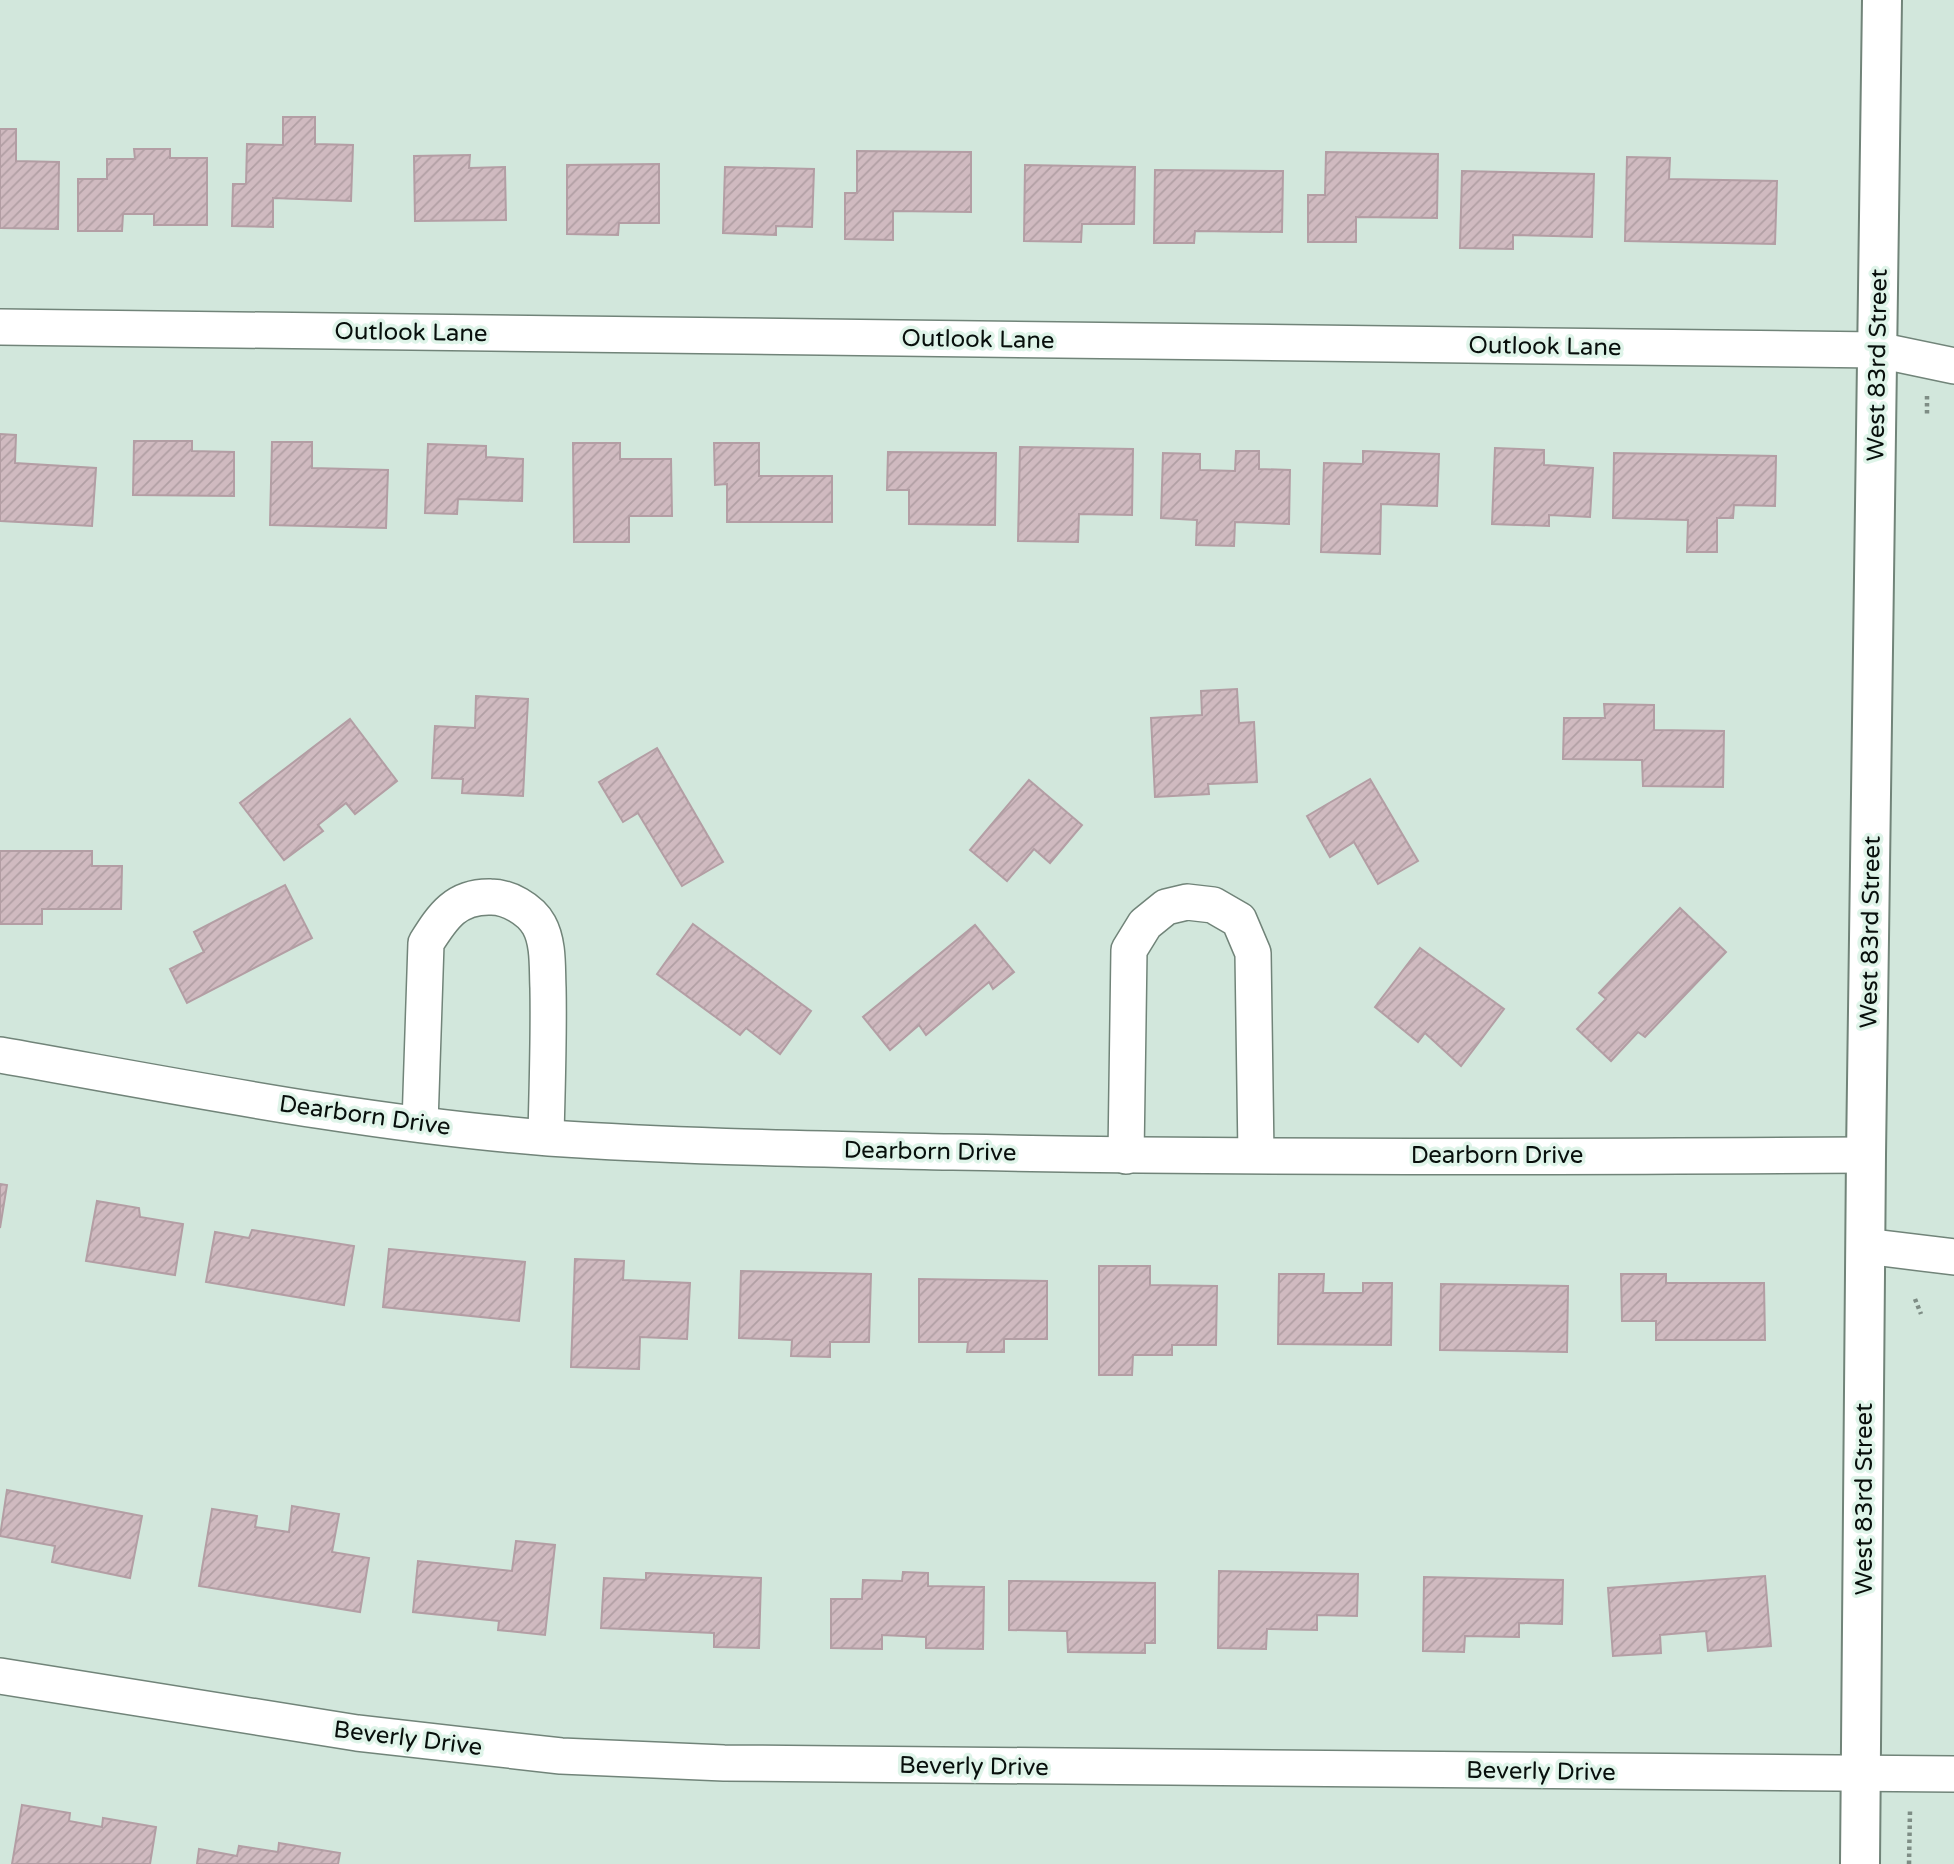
<svg xmlns="http://www.w3.org/2000/svg" width="1954" height="1864" font-family="'Varela Round',sans-serif">
<style>
.building{fill:url(#building-hatch);stroke:#b39ea4;stroke-width:2}
.lines{fill:none;stroke-linecap:round;stroke-linejoin:round}
.minor-casing{stroke:#718479;stroke-width:38}
.tertiary-casing{stroke:#718479;stroke-width:42}
.path{stroke:#7e8d85;stroke-width:4.5;stroke-dasharray:3.5 3.5;stroke-linecap:butt}
.minor{stroke:#fff;stroke-width:35}
.tertiary{stroke:#fff;stroke-width:38}
.labels{text-anchor:middle;stroke-width:7;stroke-linejoin:round;paint-order:stroke}
.street-label{font-size:24px;fill:#080f0c;stroke:#dff4e9}
</style>
<defs>
<pattern id="building-hatch" width="6" height="6" patternUnits="userSpaceOnUse" patternTransform="scale(1.75)"><rect width="6" height="6" fill="#d0bac0"/><path d="M-1 1l2-2M0 6l6-6M5 7l2-2" fill="none" stroke="#b19fa4"/></pattern>
</defs>
<rect width="100%" height="100%" fill="#d2e7dc"/>
<!-- building -->
<g class="building">
<path d="M283 117H315V144L353 145 351 201 273 198V227L232 226 233 184H246L247 144 283 145Z"/>
<path d="M0 129H16V161L59 162 58 229 0 228Z"/>
<path d="M134 149H170V158H207V225H154V214H123L122 231H78V179H107V159H135Z"/>
<path d="M857 151 971 152V212L893 211V240L845 239V193H857Z"/>
<path d="M1326 152 1438 154 1437 218 1356 217V242H1308V195H1325Z"/>
<path d="M470 155 469 168 505 167 506 220 415 221 414 156Z"/>
<path d="M1627 157 1670 158 1669 179 1777 181 1775 244 1625 241Z"/>
<path d="M659 164V223H619L618 235 567 234V165Z"/>
<path d="M1025 165 1135 167 1134 224H1082L1081 242 1024 241Z"/>
<path d="M725 167 814 169 812 227 776 226V235L723 233Z"/>
<path d="M1155 170 1283 171 1282 232 1195 231 1194 243H1154Z"/>
<path d="M1462 171 1594 174 1592 237 1513 235V249L1460 248Z"/>
<path d="M0 434 16 435 15 463 96 468 92 526 0 521Z"/>
<path d="M134 441H192V451L234 452V496L133 495Z"/>
<path d="M272 442H312V468L388 470 386 528 270 525Z"/>
<path d="M573 443H620V459H671L672 516H629V542H574Z"/>
<path d="M714 443H759V476H832V522H727V484L715 485Z"/>
<path d="M428 444 486 446V457L523 459 522 501 458 499 457 514 425 513Z"/>
<path d="M1020 447 1133 449 1132 515 1079 514 1078 542 1018 541Z"/>
<path d="M1495 448 1544 450V465L1593 468 1590 517 1549 515V526L1492 524Z"/>
<path d="M1236 451H1259V469L1290 470 1289 524 1235 522 1234 546 1196 545 1197 520 1161 518 1163 453 1200 454V470L1235 471Z"/>
<path d="M1363 451 1439 454 1437 506 1381 504 1380 554 1321 552 1324 463 1363 464Z"/>
<path d="M888 452 996 453 995 525 909 524V490H887Z"/>
<path d="M1614 453 1776 456 1775 506 1734 505 1733 518H1717V552H1687L1688 520 1613 518Z"/>
<path d="M1237 689 1239 723 1254 722 1257 782 1208 784 1209 794 1155 797 1151 718 1202 715 1201 691Z"/>
<path d="M476 696 528 699 523 796 462 793 463 779 432 778 435 726 475 728Z"/>
<path d="M1604 704 1654 705V730L1724 731 1723 787 1643 786 1642 760 1563 759 1564 718H1605Z"/>
<path d="M350 719 397 781 355 814 346 803 318 825 323 831 284 860 240 803Z"/>
<path d="M657 748 723 862 682 886 638 813 623 822 599 782Z"/>
<path d="M1370 779 1418 861 1378 884 1354 842 1330 857 1307 816Z"/>
<path d="M1029 780 1082 825 1050 863 1034 849 1007 881 970 850Z"/>
<path d="M0 851H92V866H122L121 909H42V924H0Z"/>
<path d="M285 885 312 938 187 1003 170 969 204 952 194 932Z"/>
<path d="M1680 908 1726 952 1645 1037 1638 1032 1611 1061 1577 1029 1606 999 1599 993Z"/>
<path d="M693 924 811 1011 780 1054 746 1028 740 1035 657 974Z"/>
<path d="M975 925 1014 972 993 989 989 982 926 1035 919 1025 890 1050 863 1017Z"/>
<path d="M1420 948 1504 1009 1461 1066 1425 1033 1418 1042 1375 1007Z"/>
<path d="M0 1184 7 1185 0 1228Z"/>
<path d="M97 1201 139 1208 140 1217 183 1224 175 1275 86 1261Z"/>
<path d="M252 1230 354 1246 344 1305 206 1282 215 1232 249 1238Z"/>
<path d="M389 1249 525 1262 519 1321 383 1307Z"/>
<path d="M575 1259 624 1261 623 1280 690 1283 687 1339 640 1337 639 1369 571 1367Z"/>
<path d="M1099 1266H1150V1285L1217 1286 1216 1345H1172V1355H1133L1132 1375H1099Z"/>
<path d="M741 1271 871 1274 869 1342H830V1357L791 1356 792 1340 739 1338Z"/>
<path d="M1279 1274H1324L1323 1293H1363V1283H1392L1391 1345 1278 1344Z"/>
<path d="M1621 1274H1666V1283H1764L1765 1340H1656V1321H1622Z"/>
<path d="M919 1279 1047 1281V1339H1004V1352H967L968 1342H919Z"/>
<path d="M1441 1284 1568 1286 1567 1352 1440 1350Z"/>
<path d="M7 1490 142 1516 130 1578 52 1562 55 1546 0 1536Z"/>
<path d="M292 1506 339 1514 332 1552 369 1558 360 1612 199 1586 212 1509 257 1516 255 1527 289 1532Z"/>
<path d="M516 1541 555 1545 545 1635 498 1630 499 1621 413 1612 418 1561 512 1571Z"/>
<path d="M1219 1571 1358 1574 1357 1616 1317 1615V1630L1267 1629 1266 1649 1218 1648Z"/>
<path d="M903 1572 928 1573V1586L984 1587 983 1649 926 1648V1637L882 1635V1649L831 1648V1599H862L863 1580 902 1581Z"/>
<path d="M646 1573 761 1578 759 1648 714 1647V1633L601 1628 604 1578 646 1580Z"/>
<path d="M1765 1576 1771 1646 1708 1651 1706 1631 1660 1635 1661 1653 1613 1656 1608 1588Z"/>
<path d="M1424 1577 1563 1580 1562 1624 1519 1623V1637L1465 1636 1464 1652 1423 1651Z"/>
<path d="M1009 1581 1155 1583V1643H1145V1653L1068 1652 1067 1631 1009 1630Z"/>
<path d="M22 1805 70 1813 69 1821 102 1827 103 1818 156 1827 150 1864H12Z"/>
<path d="M279 1843 340 1853 338 1864H197L199 1849 237 1856 239 1846 278 1852Z"/>
</g>
<g class="lines">
<!-- minor casing -->
<g class="minor-casing">
<g id="minor">
<path d="M0 327 1878 350 1954 366"/>
<path d="M0 1055C182 1087 365 1124 549 1138 684 1147 819 1149 953 1152 1258 1158 1562 1157 1866 1155"/>
<path d="M420 1124 426 943C443 916 456 896 491 897 508 897 530 909 539 925 549 943 547 968 548 988 549 1038 547 1088 546 1137"/>
<path d="M1126 1156 1129 950 1145 924 1166 907 1187 902 1213 905 1239 920 1253 953 1256 1155"/>
<path d="M1865 1246 1954 1257"/>
<path d="M0 1676 357 1733 561 1756 724 1763 1954 1774"/>
</g>
</g>
<!-- tertiary casing -->
<g class="tertiary-casing">
<path id="tertiary" d="M1860 1864 1866 1155 1882 0"/>
</g>
<!-- path -->
<g class="path">
<path d="M1927 396V416"/>
<path d="M1915 1299 1921 1314"/>
<path d="M1909 1864 1910 1811"/>
</g>
<!-- minor -->
<use href="#minor" class="minor"/>
<!-- tertiary -->
<use href="#tertiary" class="tertiary"/>
</g>
<g class="labels">
<!-- street labels -->
<g class="street-label">
<text transform="translate(411 332) rotate(1)" y="8">Outlook Lane</text>
<text transform="translate(978 339) rotate(1)" y="8">Outlook Lane</text>
<text transform="translate(1545 346) rotate(1)" y="8">Outlook Lane</text>
<text transform="translate(1877 365) rotate(-89)" y="8">West 83rd Street</text>
<text transform="translate(1870 932) rotate(-89)" y="8">West 83rd Street</text>
<text transform="translate(365 1115) rotate(8)" y="8">Dearborn Drive</text>
<text transform="translate(930 1151) rotate(1)" y="8">Dearborn Drive</text>
<text x="1497" y="1163">Dearborn Drive</text>
<text transform="translate(1864 1499) rotate(-90)" y="8">West 83rd Street</text>
<text transform="translate(408 1738) rotate(7)" y="8">Beverly Drive</text>
<text transform="translate(974 1766) rotate(1)" y="8">Beverly Drive</text>
<text transform="translate(1541 1771) rotate(1)" y="8">Beverly Drive</text>
</g>
</g>
</svg>
